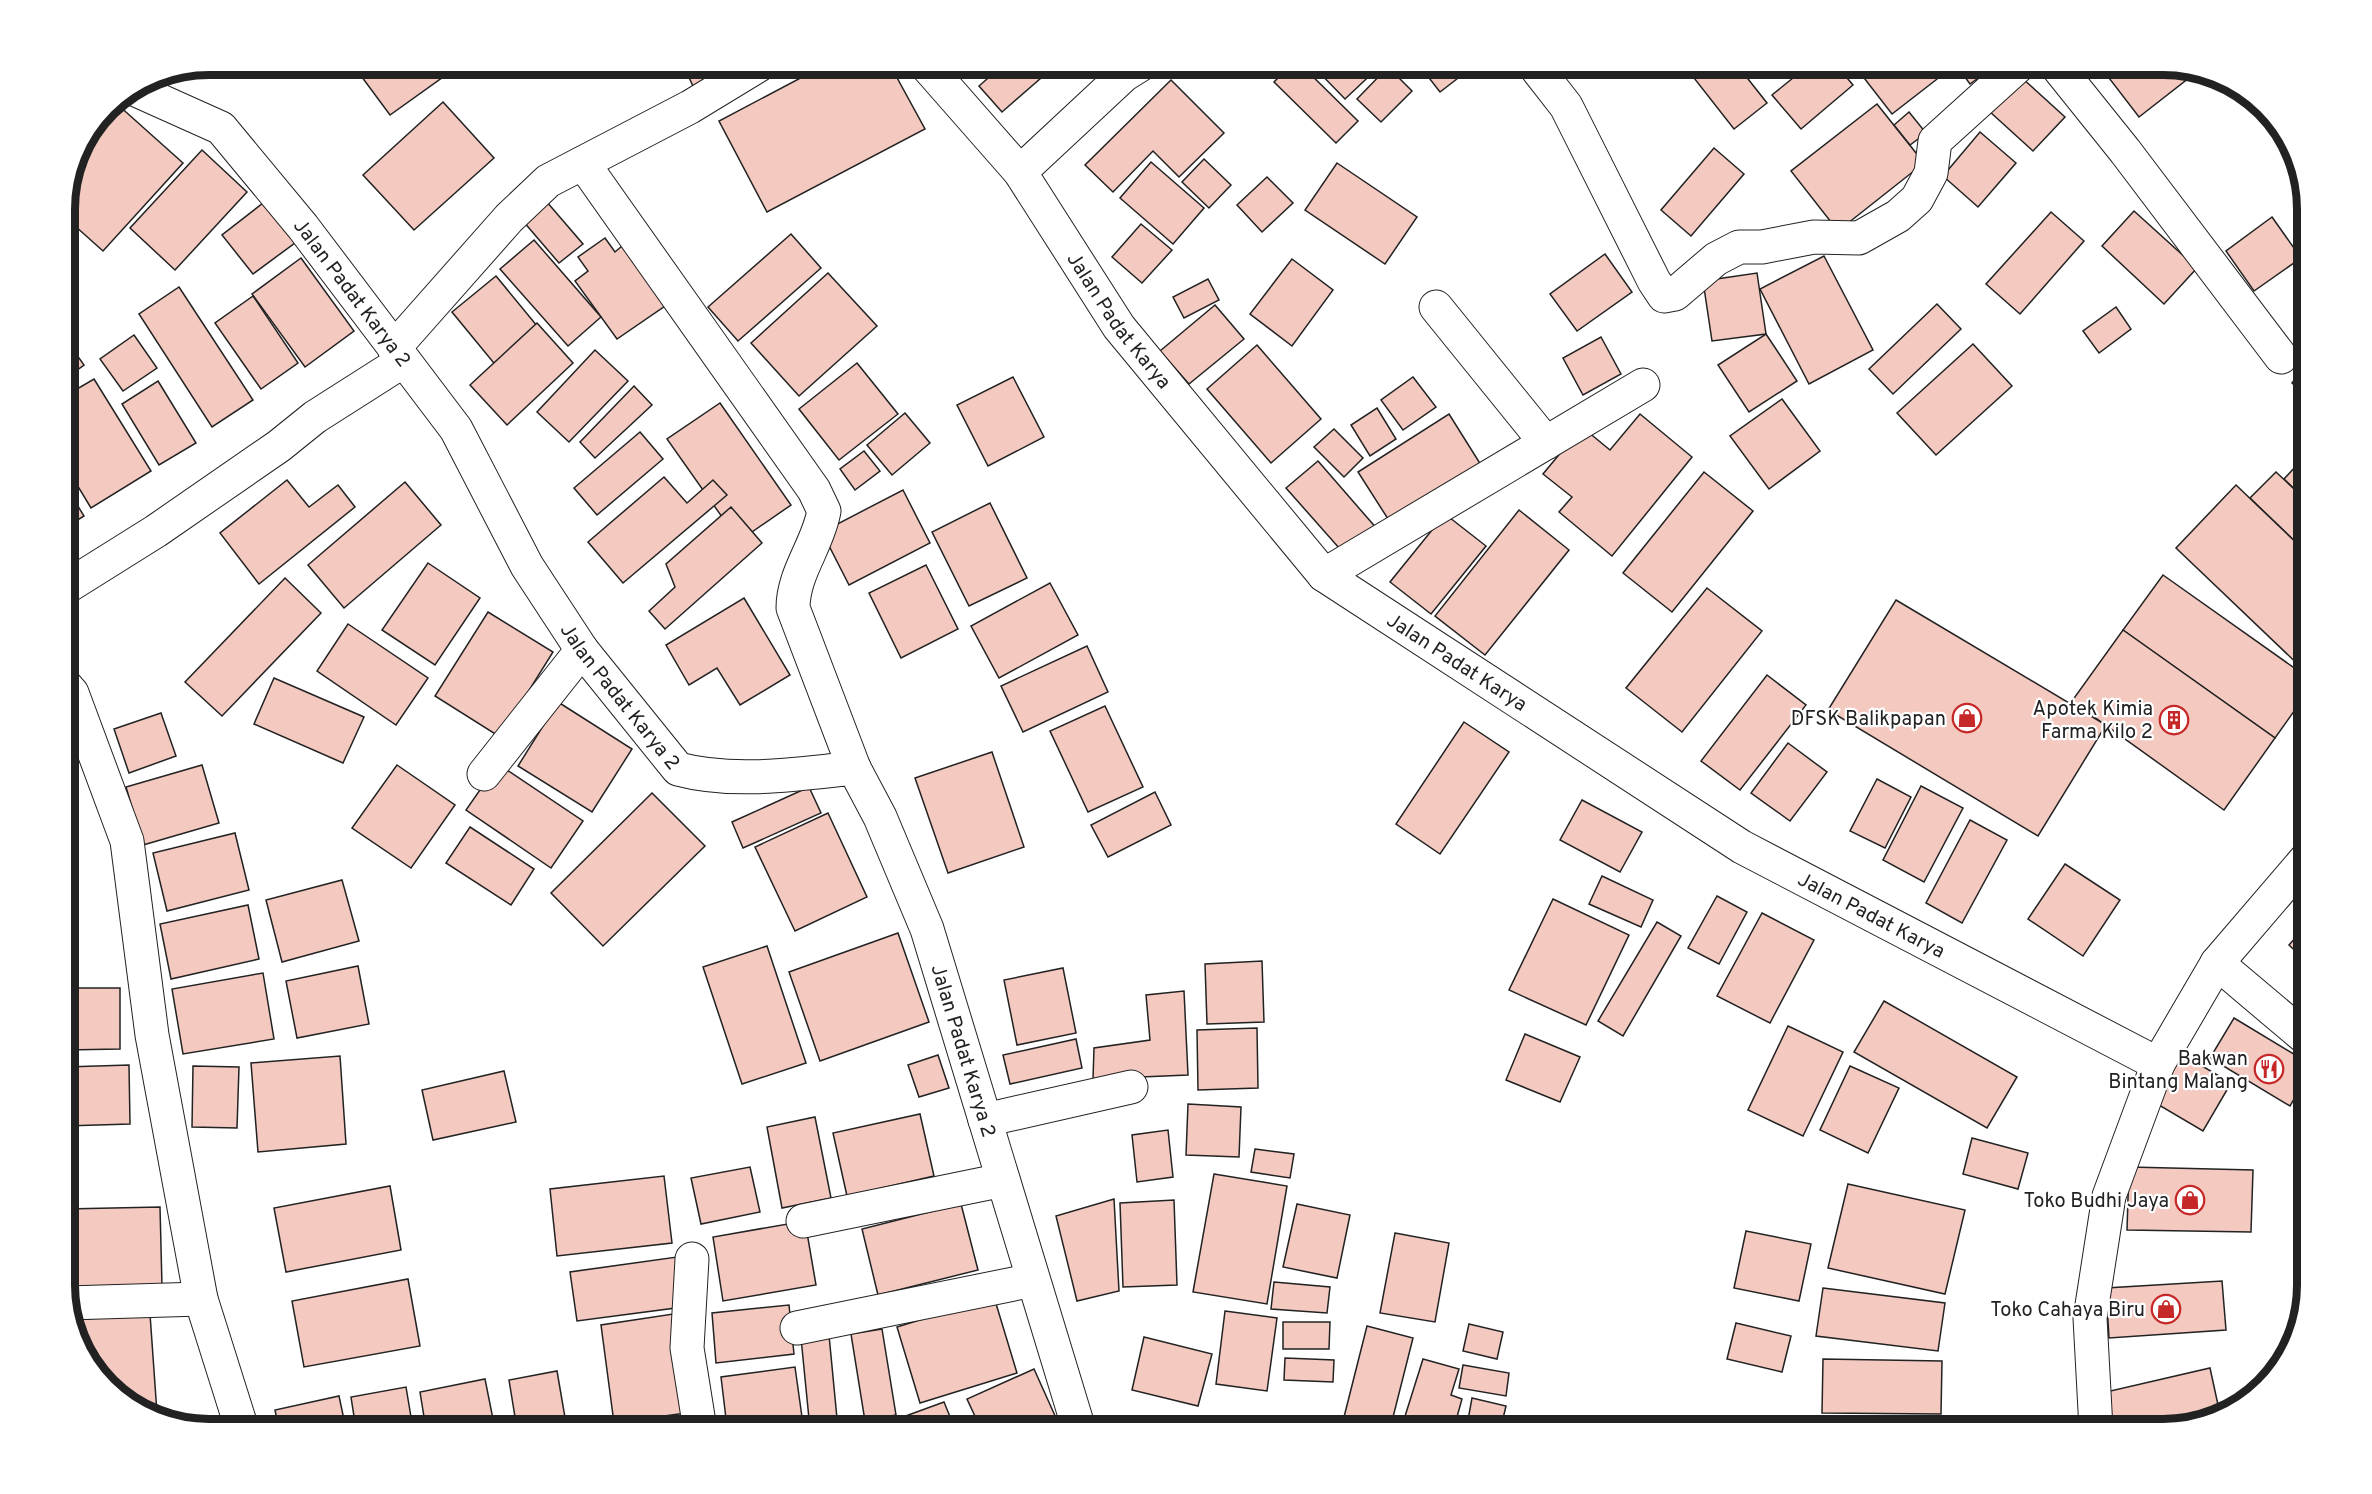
<svg xmlns="http://www.w3.org/2000/svg" width="2372" height="1494" font-family="Overpass,sans-serif">
<style>
.building{fill:#f3c9c0;stroke:#222;stroke-width:1.5}
.lines{fill:none;stroke-linecap:round;stroke-linejoin:round}
.street-casing{stroke:#222;stroke-width:35}
.highway-casing{stroke:#222;stroke-width:35}
.street{stroke:#fff;stroke-width:33}
.highway{stroke:#fff;stroke-width:33}
.labels{text-anchor:middle;stroke-width:4.5;stroke-linejoin:round;paint-order:stroke}
.street-label{font-size:20px;fill:#222;stroke:#fff}
.poi-label{font-size:20px;fill:#222;stroke:#fff;text-anchor:end}
.rim{fill:none;stroke:#222;stroke-width:8}
</style>
<rect width="100%" height="100%" fill="#fff"/>
<!-- building -->
<g class="building">
<path d="M353 65H444L450 72 390 115Z"/>
<path d="M683 65H740L694 88Z"/>
<path d="M825 65H890L925 129 767 212 719 121Z"/>
<path d="M1003 65H1056L1002 112 979 86Z"/>
<path d="M1291 65H1301L1358 121 1336 143 1274 82Z"/>
<path d="M1312 65H1381L1345 99Z"/>
<path d="M1419 65H1475L1440 92Z"/>
<path d="M1711 65H1737L1767 103 1734 129 1694 78Z"/>
<path d="M1809 65H1836L1853 85 1801 129 1772 95Z"/>
<path d="M1854 65H1946L1950 69 1892 114Z"/>
<path d="M1956 65H1996L1970 84Z"/>
<path d="M2126 65H2163L2194 74 2139 117 2109 78Z"/>
<path d="M1388 67 1412 91 1381 122 1357 99Z"/>
<path d="M2021 77 2065 117 2033 151 1989 111Z"/>
<path d="M1171 80 1224 133 1179 177 1153 151 1113 192 1085 165Z"/>
<path d="M443 102 494 158 414 230 363 175Z"/>
<path d="M117 104 183 163 103 251 65 217V200L76 154 86 138Z"/>
<path d="M1877 104 1924 163 1838 231 1791 171Z"/>
<path d="M1909 112 1926 133 1910 145 1894 125Z"/>
<path d="M1980 132 2016 163 1978 207 1943 176Z"/>
<path d="M1714 148 1744 174 1691 236 1661 210Z"/>
<path d="M202 150 247 192 175 270 130 228Z"/>
<path d="M1204 159 1231 185 1209 208 1182 182Z"/>
<path d="M1151 162 1204 208 1173 244 1120 198Z"/>
<path d="M1337 163 1417 217 1385 264 1305 210Z"/>
<path d="M1267 177 1293 203 1262 232 1237 205Z"/>
<path d="M540 194 583 244 559 263 517 214Z"/>
<path d="M272 196 303 237 253 274 222 235Z"/>
<path d="M2134 211 2197 268 2164 304 2102 246Z"/>
<path d="M2051 212 2084 241 2020 314 1986 284Z"/>
<path d="M2272 217 2301 258 2254 291 2226 251Z"/>
<path d="M1141 224 1172 250 1142 283 1112 257Z"/>
<path d="M791 234 821 268 738 341 708 307Z"/>
<path d="M605 238 615 252 622 246 665 306 617 339 575 281 588 271 578 257Z"/>
<path d="M534 240 601 317 568 346 500 269Z"/>
<path d="M1605 254 1632 292 1577 331 1550 294Z"/>
<path d="M1824 256 1873 350 1809 384 1760 289Z"/>
<path d="M301 258 354 331 305 367 252 294Z"/>
<path d="M1292 259 1333 290 1292 346 1250 314Z"/>
<path d="M828 273 877 326 799 396 751 343Z"/>
<path d="M1757 273 1766 334 1712 341 1703 281Z"/>
<path d="M496 276 556 349 512 385 452 312Z"/>
<path d="M1208 279 1219 300 1184 318 1173 297Z"/>
<path d="M179 287 253 400 212 427 139 314Z"/>
<path d="M253 296 298 363 261 389 215 323Z"/>
<path d="M1937 304 1961 329 1893 394 1869 369Z"/>
<path d="M1215 305 1244 339 1189 384 1160 351Z"/>
<path d="M2116 307 2131 329 2099 353 2083 331Z"/>
<path d="M537 323 573 363 507 425 470 385Z"/>
<path d="M1766 334 1797 381 1749 412 1718 365Z"/>
<path d="M134 335 157 368 123 391 100 359Z"/>
<path d="M1601 337 1621 374 1583 395 1563 358Z"/>
<path d="M65 338 84 365 65 379Z"/>
<path d="M1973 344 2012 386 1936 455 1897 413Z"/>
<path d="M1257 345 1321 419 1271 463 1207 389Z"/>
<path d="M595 350 628 381 569 442 537 412Z"/>
<path d="M857 363 898 414 839 460 799 409Z"/>
<path d="M2307 365V397L2292 383Z"/>
<path d="M1013 377 1044 437 988 466 957 405Z"/>
<path d="M1413 377 1436 407 1403 430 1381 400Z"/>
<path d="M94 379 151 471 91 508 65 465V396Z"/>
<path d="M158 381 196 443 159 465 122 404Z"/>
<path d="M634 386 652 405 595 458 580 442Z"/>
<path d="M1782 399 1820 451 1769 489 1730 436Z"/>
<path d="M720 403 791 505 739 541 667 439Z"/>
<path d="M1377 408 1396 439 1370 456 1351 425Z"/>
<path d="M905 413 930 443 892 475 867 445Z"/>
<path d="M1449 414 1481 465 1390 522 1358 472Z"/>
<path d="M1640 414 1692 457 1612 556 1559 512 1572 497 1543 474 1582 427 1610 450Z"/>
<path d="M1334 429 1363 458 1344 477 1314 447Z"/>
<path d="M640 432 663 459 597 515 574 488Z"/>
<path d="M864 451 880 471 855 490 840 469Z"/>
<path d="M2307 454V501L2284 479Z"/>
<path d="M1318 461 1378 530 1347 557 1286 488Z"/>
<path d="M1704 472 1753 511 1672 612 1623 573Z"/>
<path d="M2276 472 2307 501V553L2250 498Z"/>
<path d="M664 477 687 503 713 480 727 495 623 583 588 542Z"/>
<path d="M287 480 309 507 338 485 355 507 259 584 220 533Z"/>
<path d="M405 482 441 525 344 608 308 565Z"/>
<path d="M65 485 84 516 65 528Z"/>
<path d="M2236 485 2307 553V673L2176 548Z"/>
<path d="M903 490 930 543 849 585 822 532Z"/>
<path d="M990 503 1027 578 969 606 932 532Z"/>
<path d="M731 507 762 543 665 629 649 611 675 587 666 564Z"/>
<path d="M1519 510 1569 550 1485 655 1435 616Z"/>
<path d="M1445 514 1486 546 1431 614 1390 582Z"/>
<path d="M428 563 480 598 435 665 382 630Z"/>
<path d="M926 565 958 629 901 658 869 593Z"/>
<path d="M2163 575 2307 677V693L2275 738 2123 630Z"/>
<path d="M285 578 321 613 222 716 185 682Z"/>
<path d="M1050 583 1078 635 999 678 971 626Z"/>
<path d="M1707 588 1762 631 1682 732 1626 688Z"/>
<path d="M744 598 790 675 740 705 717 668 689 685 666 645Z"/>
<path d="M1896 600 2106 725 2038 836 1828 710Z"/>
<path d="M488 612 553 652 500 737 435 696Z"/>
<path d="M348 624 428 678 396 725 317 671Z"/>
<path d="M2123 630 2275 738 2224 810 2072 701Z"/>
<path d="M1087 646 1108 692 1023 732 1001 686Z"/>
<path d="M1767 675 1806 705 1740 790 1701 761Z"/>
<path d="M274 678 364 717 343 763 254 724Z"/>
<path d="M558 702 632 749 592 812 518 766Z"/>
<path d="M1105 706 1143 787 1088 812 1050 731Z"/>
<path d="M161 713 176 756 129 773 114 729Z"/>
<path d="M1464 722 1509 752 1440 854 1396 824Z"/>
<path d="M1788 743 1827 772 1790 821 1751 793Z"/>
<path d="M992 752 1024 847 948 873 915 778Z"/>
<path d="M498 764 583 821 551 868 466 810Z"/>
<path d="M202 765 219 823 143 845 126 787Z"/>
<path d="M397 765 455 805 411 868 352 828Z"/>
<path d="M1877 779 1911 797 1885 848 1850 831Z"/>
<path d="M1921 786 1963 808 1924 882 1883 860Z"/>
<path d="M809 787 821 813 743 848 732 822Z"/>
<path d="M1155 792 1171 825 1108 857 1091 825Z"/>
<path d="M652 793 705 846 603 946 551 893Z"/>
<path d="M1582 800 1642 832 1620 872 1560 840Z"/>
<path d="M828 813 867 897 795 931 755 847Z"/>
<path d="M1970 820 2007 840 1962 923 1926 903Z"/>
<path d="M470 827 534 869 511 905 446 863Z"/>
<path d="M235 833 249 890 167 911 153 853Z"/>
<path d="M2065 864 2120 900 2083 956 2028 919Z"/>
<path d="M1602 876 1653 900 1641 927 1589 904Z"/>
<path d="M342 880 359 941 282 962 266 900Z"/>
<path d="M65 884H76L69 976H65Z"/>
<path d="M1717 896 1747 912 1719 964 1688 948Z"/>
<path d="M1553 899 1629 935 1586 1025 1509 990Z"/>
<path d="M248 905 259 959 171 979 160 924Z"/>
<path d="M1762 913 1814 940 1770 1023 1717 996Z"/>
<path d="M1657 922 1681 936 1623 1036 1598 1021Z"/>
<path d="M2307 925V962L2289 945Z"/>
<path d="M898 933 929 1022 820 1061 789 972Z"/>
<path d="M767 946 806 1063 742 1084 703 967Z"/>
<path d="M1262 961 1264 1022 1207 1024 1205 964Z"/>
<path d="M358 966 369 1024 297 1038 286 981Z"/>
<path d="M1063 968 1076 1033 1017 1045 1004 980Z"/>
<path d="M263 973 274 1039 183 1054 172 989Z"/>
<path d="M65 988H120V1049L65 1050Z"/>
<path d="M1184 991 1188 1075 1093 1079 1094 1048 1150 1040 1146 995Z"/>
<path d="M1884 1001 2017 1077 1987 1128 1854 1052Z"/>
<path d="M2234 1018 2307 1062V1077L2290 1106 2210 1058Z"/>
<path d="M1788 1026 1843 1052 1803 1136 1748 1110Z"/>
<path d="M1257 1028 1258 1088 1198 1090 1197 1030Z"/>
<path d="M1525 1034 1580 1057 1560 1102 1506 1080Z"/>
<path d="M1076 1039 1082 1068 1010 1084 1003 1055Z"/>
<path d="M2175 1050 2231 1083 2203 1131 2147 1098Z"/>
<path d="M938 1055 949 1088 919 1097 908 1065Z"/>
<path d="M340 1056 346 1144 258 1152 251 1063Z"/>
<path d="M129 1065 130 1124 65 1126V1067Z"/>
<path d="M193 1066 239 1067 237 1128 192 1127Z"/>
<path d="M1850 1066 1899 1088 1868 1153 1820 1130Z"/>
<path d="M504 1071 516 1122 433 1140 422 1090Z"/>
<path d="M1188 1104 1241 1107 1239 1157 1186 1155Z"/>
<path d="M920 1114 934 1176 847 1196 833 1133Z"/>
<path d="M815 1117 831 1198 782 1208 767 1127Z"/>
<path d="M1168 1130 1173 1177 1137 1182 1132 1135Z"/>
<path d="M65 1135H77L78 1190 65 1191Z"/>
<path d="M1972 1138 2028 1153 2018 1189 1963 1174Z"/>
<path d="M1255 1149 1294 1154 1290 1178 1251 1172Z"/>
<path d="M750 1167 760 1212 701 1224 691 1178Z"/>
<path d="M2129 1167 2253 1170 2251 1232 2127 1230Z"/>
<path d="M1214 1174 1287 1186 1267 1304 1193 1292Z"/>
<path d="M664 1176 672 1243 557 1256 550 1189Z"/>
<path d="M1848 1184 1965 1210 1945 1294 1828 1268Z"/>
<path d="M390 1186 401 1250 286 1272 274 1208Z"/>
<path d="M1114 1199 1119 1291 1077 1301 1056 1216Z"/>
<path d="M1174 1200 1177 1285 1123 1287 1120 1203Z"/>
<path d="M961 1204 978 1270 878 1295 862 1229Z"/>
<path d="M1297 1204 1350 1215 1337 1278 1283 1267Z"/>
<path d="M160 1207 162 1286 65 1288V1209Z"/>
<path d="M805 1221 816 1285 723 1301 713 1237Z"/>
<path d="M1746 1231 1811 1244 1799 1301 1734 1288Z"/>
<path d="M1395 1233 1449 1243 1435 1322 1380 1313Z"/>
<path d="M677 1257 683 1307 577 1321 570 1272Z"/>
<path d="M408 1279 420 1346 304 1367 292 1301Z"/>
<path d="M2222 1281 2226 1330 2109 1338 2106 1288Z"/>
<path d="M1274 1282 1330 1287 1327 1313 1271 1309Z"/>
<path d="M1823 1288 1945 1303 1938 1351 1816 1336Z"/>
<path d="M994 1297 1017 1373 920 1403 897 1327Z"/>
<path d="M789 1305 794 1354 716 1363 712 1313Z"/>
<path d="M1225 1311 1277 1318 1267 1391 1216 1384Z"/>
<path d="M150 1314 157 1413H156L129 1405 84 1357 73 1320Z"/>
<path d="M673 1314 686 1413 614 1423 601 1325Z"/>
<path d="M1283 1322H1330L1329 1349H1283Z"/>
<path d="M1736 1323 1791 1336 1782 1372 1727 1359Z"/>
<path d="M1469 1324 1503 1332 1497 1359 1463 1351Z"/>
<path d="M1367 1326 1413 1338 1390 1429 1344 1417Z"/>
<path d="M882 1329 896 1415 865 1421 851 1334Z"/>
<path d="M829 1335 838 1429H810L801 1338Z"/>
<path d="M1144 1337 1212 1354 1198 1406 1132 1390Z"/>
<path d="M1285 1358 1334 1360 1333 1382 1284 1380Z"/>
<path d="M1423 1359 1459 1369 1451 1395 1462 1399 1455 1424 1477 1429H1401Z"/>
<path d="M1823 1359 1942 1361 1941 1414 1822 1413Z"/>
<path d="M1463 1365 1509 1373 1506 1396 1459 1388Z"/>
<path d="M795 1367 802 1417 727 1427 721 1377Z"/>
<path d="M2210 1368 2220 1414 2151 1429H2114L2106 1392Z"/>
<path d="M1034 1369 1061 1429H981L967 1399Z"/>
<path d="M557 1371 567 1429H517L509 1380Z"/>
<path d="M485 1379 495 1429H426L420 1392Z"/>
<path d="M406 1387 413 1429H356L351 1397Z"/>
<path d="M339 1396 346 1429H279L275 1410Z"/>
<path d="M1472 1398 1506 1406 1501 1427 1468 1420Z"/>
<path d="M944 1402 955 1429H870Z"/>
<path d="M1819 1421 1930 1425V1429H1819Z"/>
</g>
<g class="lines">
<!-- street casing -->
<g class="street-casing">
<g id="street">
<path id="s1" d="M926 65 1020 172 1119 327 1324 575 1742 847 2158 1064"/>
<path d="M1534 65 1566 106 1654 281 1664 296 1675 294 1716 259 1739 247H1762L1814 237 1859 238 1898 216 1917 199 1931 173 1935 141 2019 65"/>
<path d="M2056 65 2125 151 2281 357"/>
<path id="s2" d="M134 89 221 128 303 227 456 429 527 566 582 650 678 769C734 784 797 774 854 768L880 817 927 929 1079 1429"/>
<path d="M583 163 814 490 824 511C818 545 793 573 793 608L854 768"/>
<path d="M1020 172 1124 75 1140 65"/>
<path d="M1436 307 1546 443"/>
<path d="M394 348 509 218 548 181 690 107 759 65"/>
<path d="M1324 575 1643 385"/>
<path d="M65 588 156 531 279 446 315 417 403 361"/>
<path d="M65 685 72 693 127 841 152 1035 201 1299 242 1429"/>
<path d="M484 774 582 650"/>
<path d="M2217 963 2307 1039"/>
<path d="M985 1120 1131 1087"/>
<path d="M803 1221 1003 1180"/>
<path d="M692 1259 687 1348 700 1429"/>
<path d="M67 1303 201 1299"/>
<path d="M797 1328 1033 1280"/>
</g>
</g>
<!-- highway casing -->
<g class="highway-casing">
<path id="highway" d="M2096 1429 2090 1318 2109 1196 2158 1064 2217 963 2307 858"/>
</g>
<!-- street -->
<use href="#street" class="street"/>
<!-- highway -->
<use href="#highway" class="highway"/>
</g>
<!-- icons -->
<defs>
<g id="shop-ring" transform="scale(1.5)"><circle r="9.5" fill="#fff" stroke="#c62828" stroke-width="1.5"/><path d="M-5-2.5h2.3a2.7 3.5 0 0 1 5.4 0H5L5.5 6h-11ZM-1.5-2.5h3a1.5 2.3 0 0 0-3 0Z" fill="#c62828"/></g>
<g id="building-ring" transform="scale(1.5)"><circle r="9.5" fill="#fff" stroke="#c62828" stroke-width="1.5"/><path d="M-4-6H4V6H1V3H-1V6H-4ZM-2.5-4.3h1.7v1.8h-1.7ZM.8-4.3h1.7v1.8H.8ZM-2.5-1h1.7V.8h-1.7ZM.8-1h1.7V.8H.8Z" fill="#c62828"/></g>
<g id="restaurant-ring" transform="scale(1.5)"><circle r="9.5" fill="#fff" stroke="#c62828" stroke-width="1.5"/><path d="M-5-6h1v4h1v-4h1v4h1v-4h1v5L-1.5 .5V6h-2V.5L-5-1ZM5-6V6H3V1.5H1.5Q1.5-4 5-6Z" fill="#c62828"/></g>
</defs>
<g fill-rule="evenodd">
<use href="#shop-ring" x="1967" y="718"/>
<use href="#building-ring" x="2174" y="720"/>
<use href="#restaurant-ring" x="2269" y="1069"/>
<use href="#shop-ring" x="2190" y="1200"/>
<use href="#shop-ring" x="2166" y="1309"/>
</g>
<g class="labels">
<!-- street labels -->
<g class="street-label">
<text dy="7" stroke="none"><textPath href="#s2" startOffset="306">Jalan Padat Karya 2</textPath></text>
<text dy="7" stroke="none"><textPath href="#s1" startOffset="321">Jalan Padat Karya</textPath></text>
<text dy="7" stroke="none"><textPath href="#s1" startOffset="807">Jalan Padat Karya</textPath></text>
<text dy="7" stroke="none"><textPath href="#s2" startOffset="792">Jalan Padat Karya 2</textPath></text>
<text dy="7" stroke="none"><textPath href="#s1" startOffset="1293">Jalan Padat Karya</textPath></text>
<text dy="7" stroke="none"><textPath href="#s2" startOffset="1366">Jalan Padat Karya 2</textPath></text>
</g>
<!-- poi labels -->
<g class="poi-label">
<text x="2153" y="715">Apotek Kimia<tspan x="2153" dy="23">Farma Kilo 2</tspan></text>
<text x="1946" y="725">DFSK Balikpapan</text>
<text x="2248" y="1065">Bakwan<tspan x="2248" dy="23">Bintang Malang</tspan></text>
<text x="2169" y="1207">Toko Budhi Jaya</text>
<text x="2145" y="1316">Toko Cahaya Biru</text>
</g>
</g>
<!-- crop -->
<path d="M0 0H2372V1494H0ZM209 75H2163A134 134 0 0 1 2297 209V1285A134 134 0 0 1 2163 1419H209A134 134 0 0 1 75 1285V209A134 134 0 0 1 209 75Z" fill="#fff" fill-rule="evenodd"/>
<path class="rim" d="M209 75H2163A134 134 0 0 1 2297 209V1285A134 134 0 0 1 2163 1419H209A134 134 0 0 1 75 1285V209A134 134 0 0 1 209 75Z"/>
</svg>
